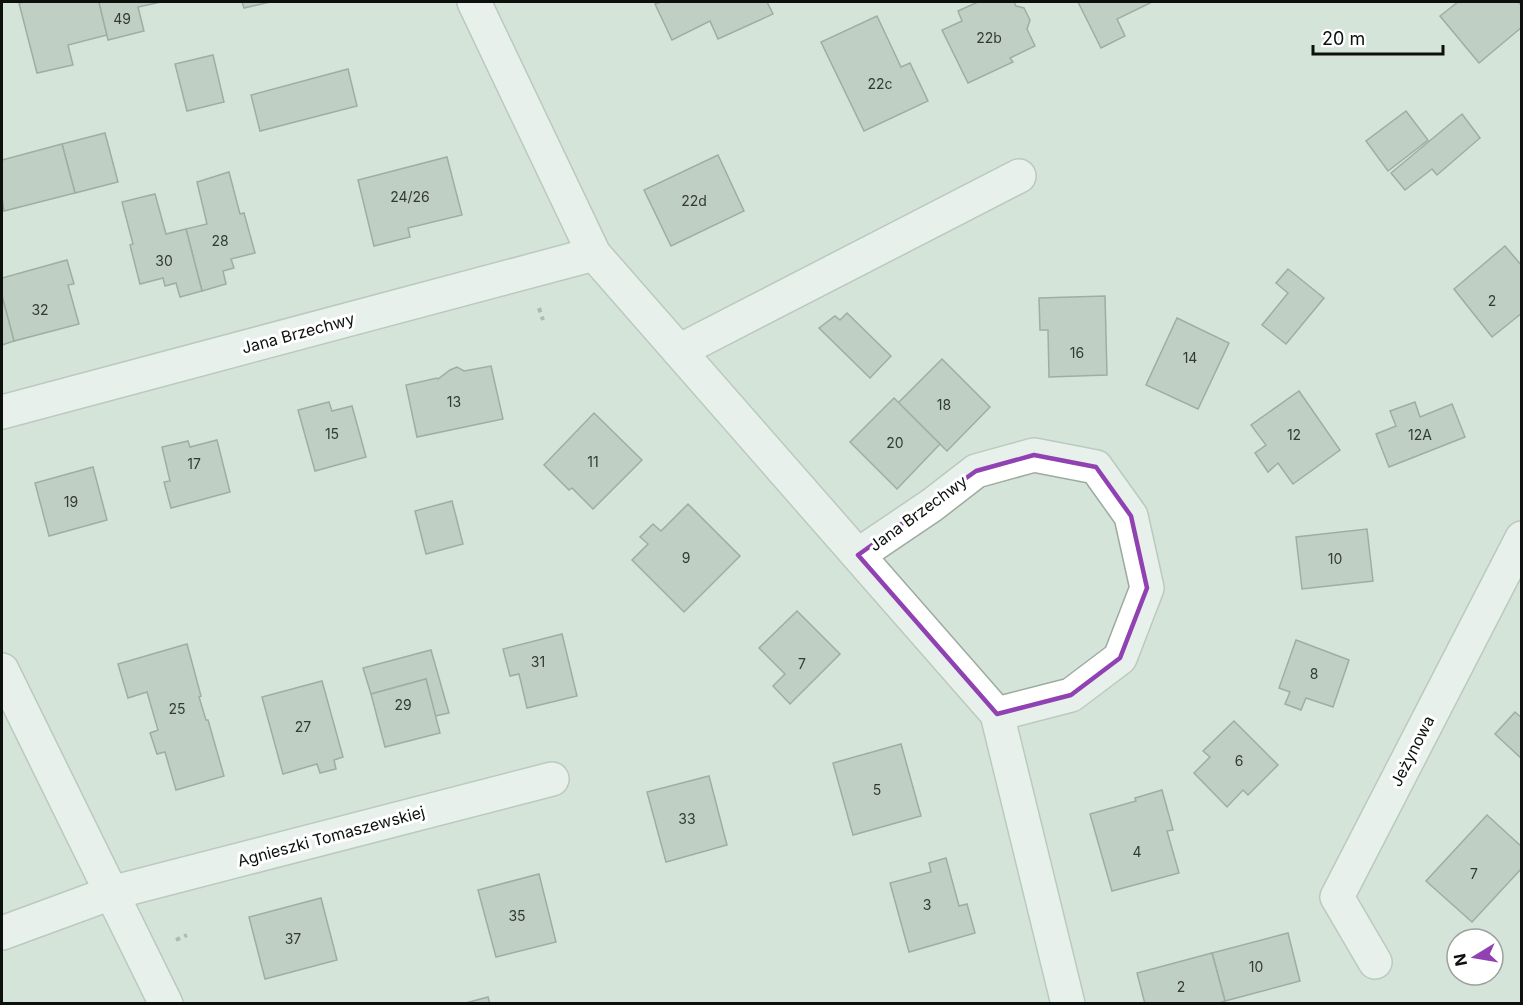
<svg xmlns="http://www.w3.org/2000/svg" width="1523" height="1005" font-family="Inter,sans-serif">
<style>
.building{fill:#a7b6aa;stroke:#5f6d62;stroke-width:1.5}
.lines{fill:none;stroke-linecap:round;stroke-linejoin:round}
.minor-casing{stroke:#9caba0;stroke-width:36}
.path{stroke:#7e8a82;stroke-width:4;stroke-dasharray:4.5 4.5;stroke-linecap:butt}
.minor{stroke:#fff;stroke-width:33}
.marked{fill:none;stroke:#9142b2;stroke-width:4.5;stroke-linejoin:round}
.labels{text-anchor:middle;stroke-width:6;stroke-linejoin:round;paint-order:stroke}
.number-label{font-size:14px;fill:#333a35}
.street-label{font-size:16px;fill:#0c110e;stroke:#fff}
</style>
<rect width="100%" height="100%" fill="#d4e4d8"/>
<!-- building -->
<g class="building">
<path d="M24 2H99L107 35 68 45 73 65 37 73 19 3Z"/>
<path d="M99 2H161L138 7 144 31 108 40Z"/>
<path d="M242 2H270L244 8Z"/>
<path d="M661 2H767L773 14 718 39 710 21 672 40 655 4Z"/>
<path d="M978 2H1014L1016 6 1024 8 1030 20 1027 29 1035 46 1010 58 1013 62 968 83 942 30 962 21 958 11Z"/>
<path d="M1078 2H1152L1117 19 1125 36 1101 48Z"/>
<path d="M1458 2H1518L1522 6V27L1479 63 1440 16Z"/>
<path d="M877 16 901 67 910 63 928 101 864 131 821 42Z"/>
<path d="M213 55 224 102 187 111 175 64Z"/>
<path d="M348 69 357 106 260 131 251 95Z"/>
<path d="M1406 111 1428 140 1388 171 1366 141Z"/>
<path d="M1462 114 1480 138 1437 175 1432 169 1405 190 1391 173Z"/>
<path d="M105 133 118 182 75 193 62 144Z"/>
<path d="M62 144 75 193 4 211 2 198V160Z"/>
<path d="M718 155 744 211 671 246 644 190Z"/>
<path d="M447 157 462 215 408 228 410 237 374 246 358 180Z"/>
<path d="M229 172 240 214 244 213 255 253 231 259 234 268 223 271 226 284 202 291 186 229 207 224 197 182Z"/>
<path d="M155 194 166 234 186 229 202 291 180 297 176 283 165 286 163 278 140 284 130 245 133 244 122 202Z"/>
<path d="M1505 246 1522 266V313L1492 337 1454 289Z"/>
<path d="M67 260 74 284 68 285 79 324 14 341 2 296V278Z"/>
<path d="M1288 269 1324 298 1286 344 1262 325 1288 293 1276 283Z"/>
<path d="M2 296 14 341 2 345Z"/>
<path d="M1105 296 1107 375 1049 377 1048 330H1040L1039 298Z"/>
<path d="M847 313 891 356 870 378 819 328 835 316 840 320Z"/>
<path d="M1177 318 1229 343 1198 409 1146 385Z"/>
<path d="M942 359 990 407 947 451 898 403Z"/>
<path d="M491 366 503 419 417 437 406 385 437 378 438 379 450 370 457 367 464 371Z"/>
<path d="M1299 391 1340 450 1293 484 1278 463 1268 472 1255 453 1266 445 1251 425Z"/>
<path d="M894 398 940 444 897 489 850 442Z"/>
<path d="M329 402 332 411 352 406 366 457 315 471 298 410Z"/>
<path d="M1415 402 1420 417 1452 404 1465 437 1389 467 1376 434 1396 426 1390 411Z"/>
<path d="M594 413 642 460 593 509 572 488 569 490 544 465Z"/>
<path d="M217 440 230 492 171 508 164 482 170 481 162 447 188 441 190 447Z"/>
<path d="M93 467 107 520 49 536 35 483Z"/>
<path d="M452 501 463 544 426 554 415 511Z"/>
<path d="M688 504 740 556 684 612 632 560 648 544 640 537 653 524 661 531Z"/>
<path d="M1367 529 1373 581 1302 589 1296 537Z"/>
<path d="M797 611 840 654 790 704 773 686 785 674 759 648Z"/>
<path d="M562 634 577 696 527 708 519 674 510 676 503 649Z"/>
<path d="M1296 640 1349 660 1333 707 1306 698 1301 710 1285 704 1290 692 1279 688Z"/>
<path d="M187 644 201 696 199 697 206 720H208L224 776 176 790 165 752 157 754 150 733 158 730 147 692 128 698 118 664Z"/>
<path d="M431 650 449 713 435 716 426 679 371 694 363 668Z"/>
<path d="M426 679 440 733 385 747 371 694Z"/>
<path d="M322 681 343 757 334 760 336 769 320 773 317 764 283 774 262 697Z"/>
<path d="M1515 712 1522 718V759L1495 734Z"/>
<path d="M1234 721 1278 765 1248 795 1243 790 1227 807 1194 773 1210 757 1203 751Z"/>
<path d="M901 744 921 816 853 835 833 763Z"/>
<path d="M709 776 727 845 666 862 647 792Z"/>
<path d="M1162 790 1173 830 1167 831 1179 873 1112 891 1090 814 1136 801 1135 798Z"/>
<path d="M1487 815 1522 847V868L1472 922 1426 881Z"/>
<path d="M946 858 959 906 967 904 975 933 909 952 890 883 931 872 929 863Z"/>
<path d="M539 874 556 942 496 957 478 890Z"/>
<path d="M321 898 337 960 265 979 249 917Z"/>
<path d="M1288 933 1300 981 1225 1001 1212 953Z"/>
<path d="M1212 953 1225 1001 1216 1004H1145L1137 973Z"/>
<path d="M488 997 490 1004H462Z"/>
</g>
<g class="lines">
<!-- minor casing -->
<g class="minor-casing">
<g id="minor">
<path d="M474 2 594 254 997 714 1068 1004"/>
<path d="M679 351 1019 176"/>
<path d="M2 412 594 254"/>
<path d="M858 555 932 505 976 471 1034 455 1096 467 1131 516 1147 588 1120 658 1071 695 997 714"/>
<path d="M2 670 166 1004"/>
<path d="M2 933 111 893 552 779"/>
<path d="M1375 962 1337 897 1522 538"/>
</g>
</g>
<!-- path -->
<g class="path">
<path d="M539 308 543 320"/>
<path d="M176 940 187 935"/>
</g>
<!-- minor -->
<use href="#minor" class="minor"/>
</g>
<!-- marked area -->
<path d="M0 0H1523V1005H0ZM1034 455 1096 467 1131 516 1147 588 1120 658 1071 695 997 714 858 555 976 471Z" fill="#d4e4d8" fill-opacity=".55" fill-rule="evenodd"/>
<path class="marked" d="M1034 455 1096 467 1131 516 1147 588 1120 658 1071 695 997 714 858 555 976 471Z"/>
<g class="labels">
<!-- number labels -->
<g class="number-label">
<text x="122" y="24">49</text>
<text x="989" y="43">22b</text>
<text x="880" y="89">22c</text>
<text x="410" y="202">24/26</text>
<text x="694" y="206">22d</text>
<text x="220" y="246">28</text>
<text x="164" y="266">30</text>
<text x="1492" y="306">2</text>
<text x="40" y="315">32</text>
<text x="1077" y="358">16</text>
<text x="1190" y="363">14</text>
<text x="454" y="407">13</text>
<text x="944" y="410">18</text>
<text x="332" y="439">15</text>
<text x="1294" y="440">12</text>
<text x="1420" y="440">12A</text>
<text x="895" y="448">20</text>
<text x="593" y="467">11</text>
<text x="194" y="469">17</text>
<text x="71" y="507">19</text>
<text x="686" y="563">9</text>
<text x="1335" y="564">10</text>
<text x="538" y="667">31</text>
<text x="802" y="669">7</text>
<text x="1314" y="679">8</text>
<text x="403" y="710">29</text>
<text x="177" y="714">25</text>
<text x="303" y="732">27</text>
<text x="1239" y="766">6</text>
<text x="877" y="795">5</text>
<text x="687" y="824">33</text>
<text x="1137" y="857">4</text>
<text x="1474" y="879">7</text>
<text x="927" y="910">3</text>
<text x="517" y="921">35</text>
<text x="293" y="944">37</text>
<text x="1256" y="972">10</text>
<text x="1181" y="992">2</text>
</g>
<!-- street labels -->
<g class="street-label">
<text transform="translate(298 333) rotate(-15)" y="6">Jana Brzechwy</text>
<text transform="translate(918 513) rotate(-36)" y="6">Jana Brzechwy</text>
<text transform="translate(1412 751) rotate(-63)" y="6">Jeżynowa</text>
<text transform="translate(331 836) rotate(-15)" y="6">Agnieszki Tomaszewskiej</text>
</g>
</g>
<!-- border -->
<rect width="1523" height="1005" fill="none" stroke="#0c110e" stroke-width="6"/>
<!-- north arrow -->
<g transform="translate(1475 957) rotate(259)"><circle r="28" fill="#ffffff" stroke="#9ea09f" stroke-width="1.5"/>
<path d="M0-4.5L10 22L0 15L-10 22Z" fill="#9142b2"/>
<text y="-9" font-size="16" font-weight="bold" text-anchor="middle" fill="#0c110e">N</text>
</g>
<!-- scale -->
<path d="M1313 45v9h130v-9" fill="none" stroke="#0c110e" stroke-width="3"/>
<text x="1322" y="45" font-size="18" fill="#0c110e" stroke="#ffffff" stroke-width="4.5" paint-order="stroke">20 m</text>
</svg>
